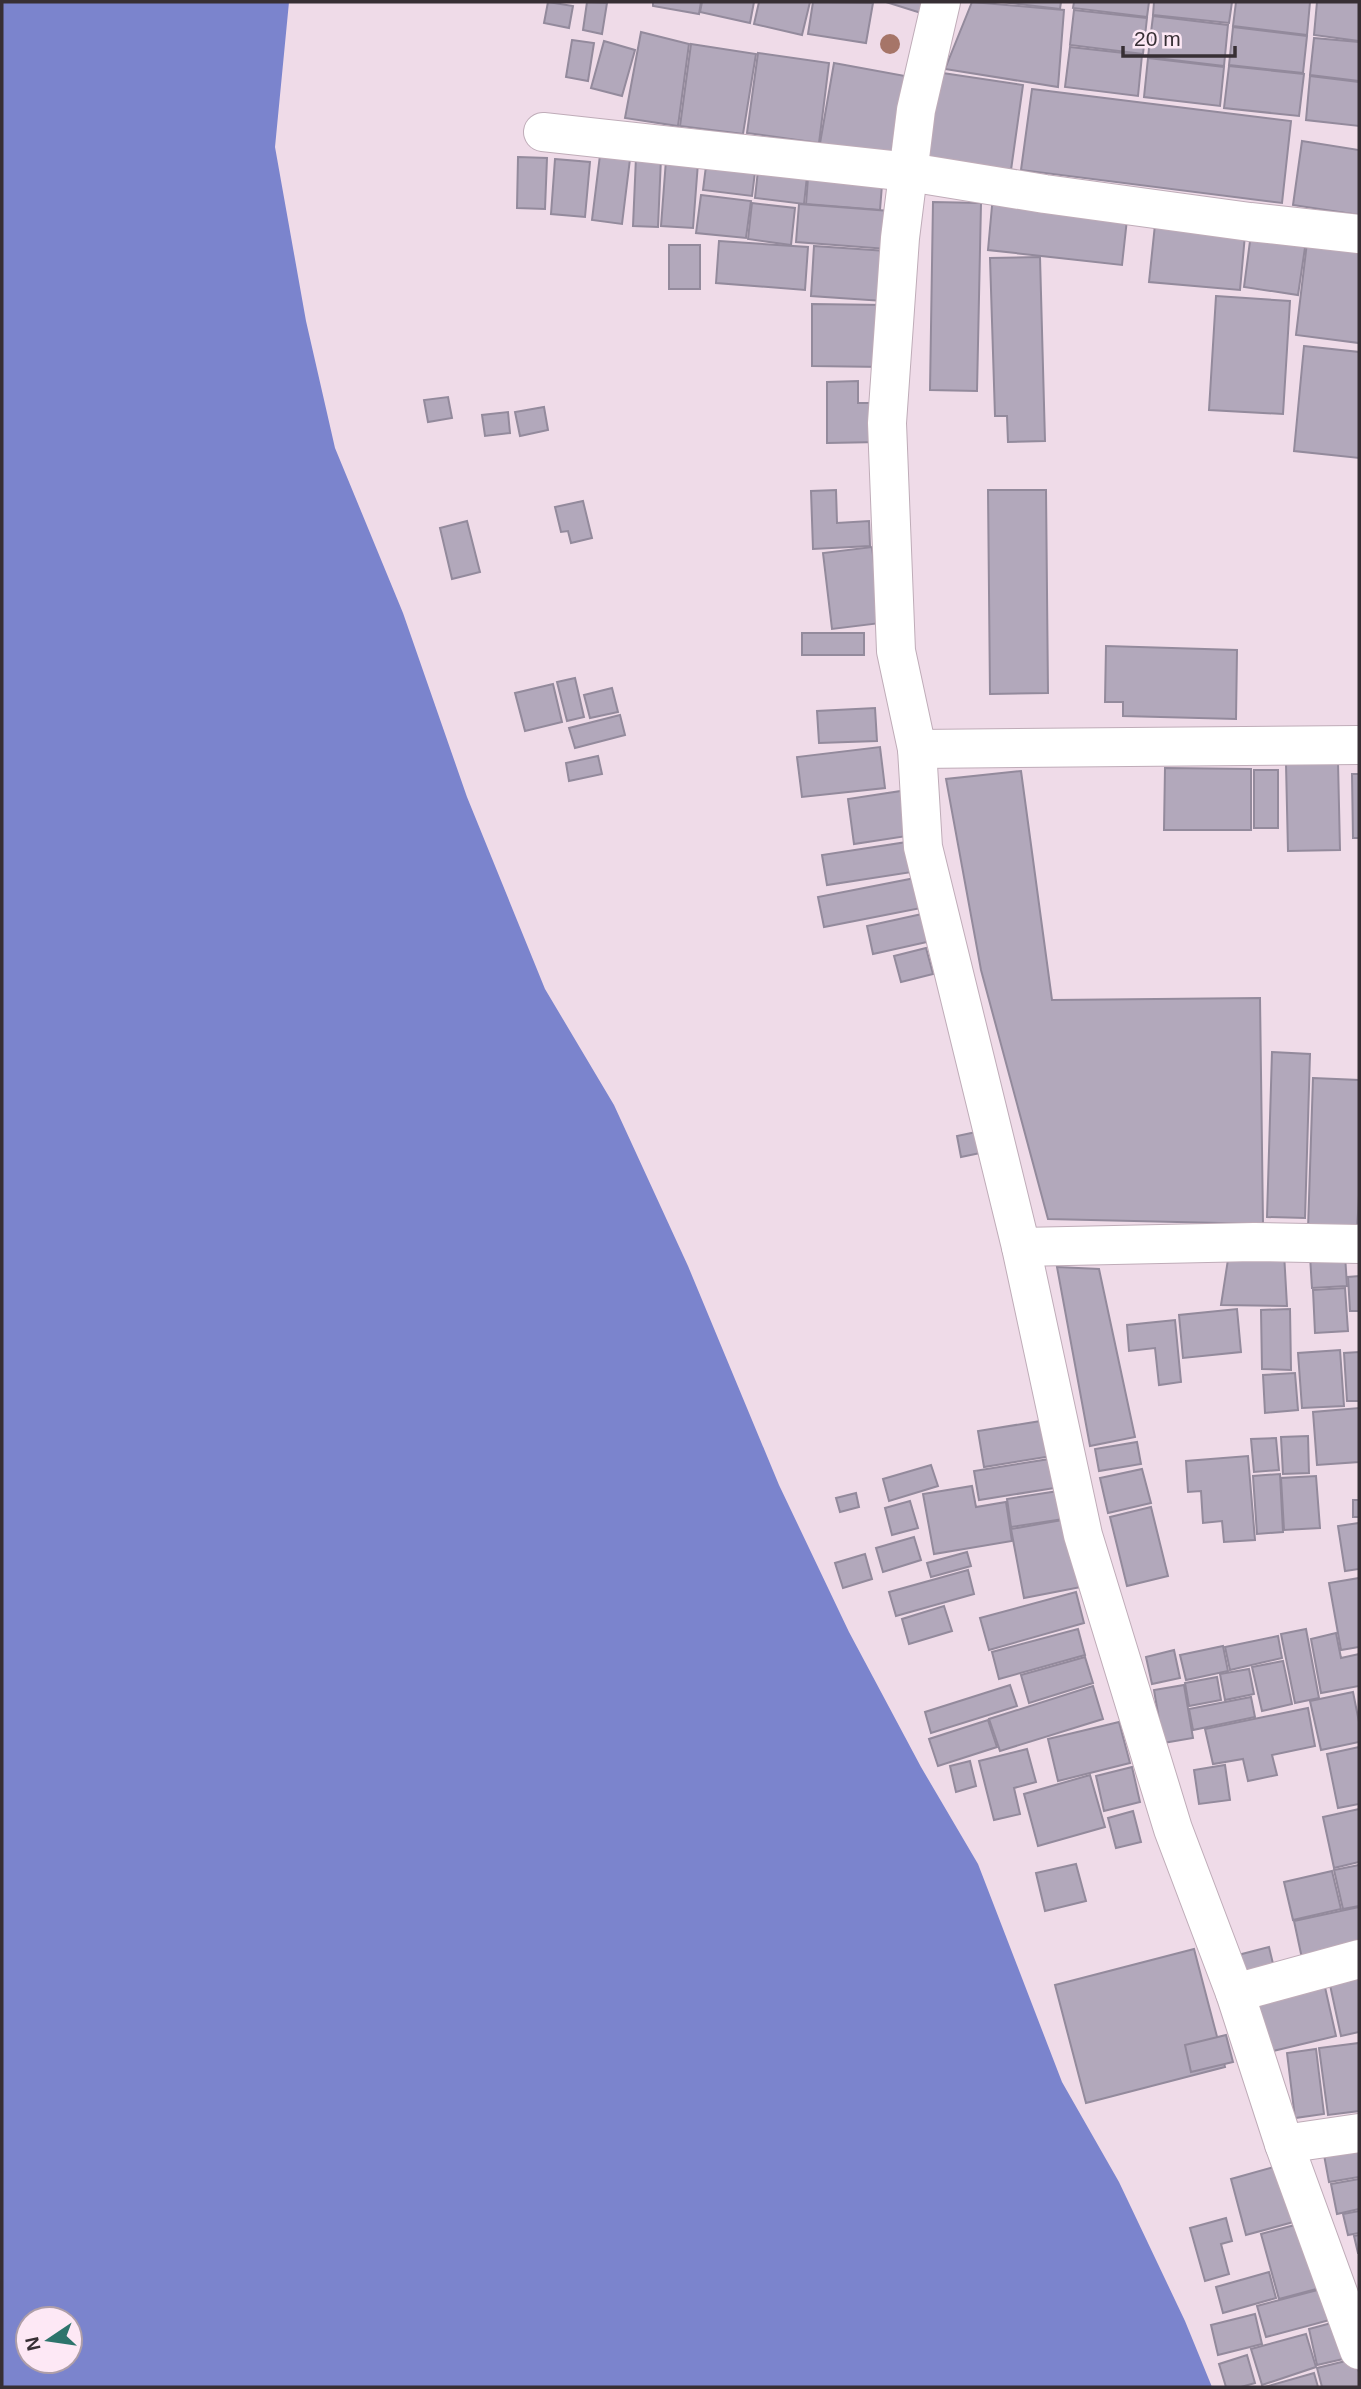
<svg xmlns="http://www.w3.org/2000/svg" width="1361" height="2389" font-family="Helvetica,sans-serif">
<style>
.water{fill:#7b84cd;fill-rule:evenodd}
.building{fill:#b2a8bb;stroke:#938a9c;stroke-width:2}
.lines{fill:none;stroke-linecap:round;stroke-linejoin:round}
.minor-casing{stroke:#bfacb8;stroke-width:40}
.minor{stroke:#fff;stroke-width:38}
.tree{fill:#a67568}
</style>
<rect width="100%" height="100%" fill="#efdbe8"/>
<!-- water -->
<path class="water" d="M2 2H289L275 147 306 321 335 448 403 613 467 797 545 989 614 1105 688 1266 779 1485 849 1632 921 1767 978 1864 1062 2082 1119 2182 1185 2321 1212 2387H2ZM28 2319H70V2361H28Z"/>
<!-- building -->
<g class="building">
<path d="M548 2 573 6 569 28 544 23Z"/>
<path d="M587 2 607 3 602 34 583 30Z"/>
<path d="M653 2H701L699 14 653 6Z"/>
<path d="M702 2H754L750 23 700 12Z"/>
<path d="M759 2H810L802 35 754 24Z"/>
<path d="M813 2 873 3 866 43 808 34Z"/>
<path d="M886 2H924L921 13Z"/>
<path d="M972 2 1064 10 1058 87 945 69Z"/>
<path d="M1001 2H1061L1060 9Z"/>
<path d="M1074 2H1149L1147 17 1073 8Z"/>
<path d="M1154 2H1232L1229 23 1153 15Z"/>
<path d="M1236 2H1310L1307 35 1233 26Z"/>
<path d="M1317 2H1359V41L1314 35Z"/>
<path d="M1074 10 1147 18 1143 54 1070 45Z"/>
<path d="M1153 16 1228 25 1224 66 1148 57Z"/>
<path d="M1233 27 1307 36 1303 73 1229 65Z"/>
<path d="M641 32 689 44 678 126 625 118Z"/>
<path d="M1314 38 1359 42V81L1310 75Z"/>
<path d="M572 40 594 43 588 81 566 77Z"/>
<path d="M604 41 635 50 622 96 591 88Z"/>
<path d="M691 44 756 54 743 134 680 126Z"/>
<path d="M1070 47 1142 55 1138 96 1065 87Z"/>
<path d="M758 53 829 63 819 143 747 133Z"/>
<path d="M1148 58 1224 67 1220 106 1144 97Z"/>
<path d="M834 63 905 76 890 161 819 149Z"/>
<path d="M1229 66 1304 74 1299 116 1224 108Z"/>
<path d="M936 72 1023 85 1011 170 924 158Z"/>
<path d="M1310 76 1359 82V126L1306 120Z"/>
<path d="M1032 89 1291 121 1282 203 1021 170Z"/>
<path d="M1302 141 1359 150V215L1293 205Z"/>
<path d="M600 155 630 159 622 224 592 220Z"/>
<path d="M518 157 547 158 545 209 517 208Z"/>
<path d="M636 157 661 158 658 227 633 226Z"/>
<path d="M707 158 756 164 752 196 703 190Z"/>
<path d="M555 159 590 162 585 217 551 214Z"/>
<path d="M666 160 698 163 693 228 661 226Z"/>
<path d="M759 161 808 167 804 204 755 198Z"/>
<path d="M809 165 883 172 880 210 806 204Z"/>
<path d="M701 195 751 201 746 238 696 233Z"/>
<path d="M993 195 1128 210 1122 265 988 250Z"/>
<path d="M933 202 981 203 977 391 930 390Z"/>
<path d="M752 203 795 208 791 245 748 239Z"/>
<path d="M799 204 890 211 887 249 796 242Z"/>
<path d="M1156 215 1246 224 1240 290 1149 282Z"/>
<path d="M1252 226 1307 234 1298 295 1244 287Z"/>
<path d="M1308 234 1359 241V343L1296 335Z"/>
<path d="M719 241 808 247 805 290 716 283Z"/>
<rect x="669" y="245" width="31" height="44"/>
<path d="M814 246 887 251 883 301 811 296Z"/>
<path d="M1040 257 1045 441 1008 442 1007 416H995L990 258Z"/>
<path d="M1216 296 1290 301 1283 414 1209 410Z"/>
<path d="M812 304 884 305 883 367 812 366Z"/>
<path d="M1304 346 1359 352V458L1294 451Z"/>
<path d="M858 381V403H878L879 442 827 443V382Z"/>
<path d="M448 397 452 418 428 422 424 400Z"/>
<path d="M544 407 548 430 520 436 515 412Z"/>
<path d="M508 412 510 433 485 436 482 415Z"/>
<path d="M836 490 837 523 869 521 870 546 813 549 811 491Z"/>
<path d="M988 490H1046L1048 693 990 694Z"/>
<path d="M583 501 592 538 571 543 568 531 561 532 555 507Z"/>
<path d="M467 521 480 572 452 579 440 528Z"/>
<path d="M872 547 881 623 832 629 823 553Z"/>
<rect x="802" y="633" width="62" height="22"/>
<path d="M1106 646 1237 650 1236 719 1123 716V702H1105Z"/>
<path d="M575 678 584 717 567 721 557 682Z"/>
<path d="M553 684 562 722 525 731 515 693Z"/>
<path d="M612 688 618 712 590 718 584 695Z"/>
<path d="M875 708 877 741 819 743 817 711Z"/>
<path d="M620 715 625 735 575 748 569 728Z"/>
<path d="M880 747 885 788 802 797 797 757Z"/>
<path d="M598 756 602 774 569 781 566 763Z"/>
<path d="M1338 762 1340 850 1288 851 1286 764Z"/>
<path d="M1165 768 1251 769V830H1164Z"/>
<rect x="1254" y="770" width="24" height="58"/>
<path d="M1021 771 1052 1000 1260 998 1263 1224 1048 1219 981 970 946 779Z"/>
<path d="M1352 774H1359V838H1353Z"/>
<path d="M901 791 907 836 854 844 848 799Z"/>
<path d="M907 842 912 872 827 885 822 855Z"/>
<path d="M915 878 921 908 824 927 818 897Z"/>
<path d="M922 914 927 942 873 954 867 926Z"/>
<path d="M926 948 933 974 901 982 894 956Z"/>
<path d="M1272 1052 1310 1054 1305 1218 1267 1217Z"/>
<path d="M1313 1078 1359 1080V1195L1357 1231 1308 1229Z"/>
<path d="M981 1131 985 1152 961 1157 957 1136Z"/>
<path d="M1229 1253H1284L1287 1306 1221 1305Z"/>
<path d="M1345 1255 1347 1286 1312 1288 1310 1256Z"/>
<path d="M1057 1267 1099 1269 1135 1437 1090 1446Z"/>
<path d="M1359 1276V1311H1350L1348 1277Z"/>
<path d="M1345 1288 1348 1331 1315 1333 1313 1290Z"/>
<path d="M1237 1309 1241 1352 1183 1358 1179 1315Z"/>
<path d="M1290 1309 1291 1370 1262 1369 1261 1310Z"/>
<path d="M1175 1320 1181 1382 1159 1385 1155 1348 1129 1351 1127 1325Z"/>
<path d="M1340 1350 1344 1406 1302 1408 1298 1353Z"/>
<path d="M1359 1352V1401H1347L1344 1353Z"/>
<path d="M1295 1373 1298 1410 1265 1413 1263 1375Z"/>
<path d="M1359 1408V1462L1317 1465 1313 1412Z"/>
<path d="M1047 1420 1052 1456 984 1467 978 1431Z"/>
<path d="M1308 1436 1309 1473 1283 1474 1281 1437Z"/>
<path d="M1276 1438 1279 1470 1254 1472 1251 1439Z"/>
<path d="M1137 1442 1141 1464 1099 1471 1095 1449Z"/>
<path d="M1248 1456 1255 1540 1224 1542 1222 1521 1203 1523 1201 1491 1188 1492 1186 1461Z"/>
<path d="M1056 1458 1061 1487 979 1500 974 1471Z"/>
<path d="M931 1465 938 1486 889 1501 883 1479Z"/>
<path d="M1142 1469 1151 1503 1108 1513 1100 1478Z"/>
<path d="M1280 1474 1283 1532 1257 1534 1253 1476Z"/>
<path d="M1316 1476 1320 1528 1284 1530 1281 1478Z"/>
<path d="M972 1486 976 1507 1006 1502 1012 1541 934 1554 923 1494Z"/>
<path d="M1065 1490 1070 1518 1011 1527 1007 1499Z"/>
<path d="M856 1493 859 1507 840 1512 836 1498Z"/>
<rect x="1353" y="1500" width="6" height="17"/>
<path d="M910 1501 918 1528 892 1535 885 1508Z"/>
<path d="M1151 1507 1168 1576 1127 1586 1110 1517Z"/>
<path d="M1068 1519 1081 1587 1024 1598 1011 1529Z"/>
<path d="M1359 1523V1569L1345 1571 1338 1526Z"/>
<path d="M914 1537 921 1560 883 1572 876 1548Z"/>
<path d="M967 1552 971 1566 931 1577 927 1563Z"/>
<path d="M865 1554 872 1579 843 1588 835 1563Z"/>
<path d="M968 1570 974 1594 896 1616 889 1592Z"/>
<path d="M1359 1578V1647L1341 1650 1329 1583Z"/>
<path d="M1076 1592 1084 1623 989 1650 980 1618Z"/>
<path d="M944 1606 952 1631 909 1644 902 1619Z"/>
<path d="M1078 1629 1085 1655 999 1679 992 1652Z"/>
<path d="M1306 1629 1319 1698 1295 1703 1281 1634Z"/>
<path d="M1336 1633 1341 1658 1359 1654V1686L1321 1693 1311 1639Z"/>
<path d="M1278 1636 1282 1658 1230 1670 1225 1647Z"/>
<path d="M1223 1646 1228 1671 1186 1680 1180 1655Z"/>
<path d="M1174 1650 1180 1678 1152 1684 1146 1657Z"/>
<path d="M1085 1657 1093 1683 1029 1703 1021 1675Z"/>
<path d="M1283 1661 1292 1704 1262 1711 1252 1667Z"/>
<path d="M1249 1669 1254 1694 1225 1700 1220 1674Z"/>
<path d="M1217 1677 1221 1700 1189 1706 1185 1683Z"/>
<path d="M1010 1685 1017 1706 931 1733 925 1712Z"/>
<path d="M1184 1685 1193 1738 1163 1743 1154 1690Z"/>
<path d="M1093 1686 1103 1719 1000 1751 989 1719Z"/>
<path d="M1353 1692 1359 1722V1742L1321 1750 1310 1701Z"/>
<path d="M1251 1697 1255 1717 1193 1730 1189 1709Z"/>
<path d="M1308 1708 1315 1746 1272 1755 1277 1775 1248 1781 1243 1759 1213 1764 1205 1729Z"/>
<path d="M988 1720 997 1747 938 1766 929 1739Z"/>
<path d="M1119 1722 1130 1763 1058 1781 1048 1739Z"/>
<path d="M1359 1747V1804L1338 1808 1327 1754Z"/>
<path d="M1027 1749 1036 1782 1014 1788 1020 1814 994 1820 979 1761Z"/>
<path d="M970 1761 976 1786 956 1792 950 1766Z"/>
<path d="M1225 1765 1230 1800 1199 1804 1194 1770Z"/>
<path d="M1132 1767 1140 1802 1104 1811 1096 1776Z"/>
<path d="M1090 1775 1105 1827 1038 1846 1024 1794Z"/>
<path d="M1359 1809V1862L1334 1868 1323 1817Z"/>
<path d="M1133 1811 1141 1842 1116 1848 1108 1818Z"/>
<path d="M1076 1864 1086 1901 1045 1911 1036 1873Z"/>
<path d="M1359 1865V1906L1343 1909 1334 1870Z"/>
<path d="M1332 1871 1341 1909 1293 1920 1284 1882Z"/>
<path d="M1359 1907V1951L1303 1963 1294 1921Z"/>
<path d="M1269 1947 1275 1972 1245 1980 1238 1955Z"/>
<path d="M1194 1949 1225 2067 1086 2103 1055 1985Z"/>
<path d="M1359 1965V2032L1341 2036 1327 1971Z"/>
<path d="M1322 1974 1336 2036 1273 2051 1251 1992Z"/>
<path d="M1226 2035 1233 2062 1191 2072 1185 2045Z"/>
<path d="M1359 2043V2111L1328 2115 1319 2048Z"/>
<path d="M1316 2049 1324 2114 1295 2118 1287 2053Z"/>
<path d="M1359 2138V2177L1329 2182 1322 2144Z"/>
<path d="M1281 2165 1297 2221 1246 2235 1231 2179Z"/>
<path d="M1359 2179V2209L1337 2214 1331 2184Z"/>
<path d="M1359 2211V2233L1348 2235 1343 2214Z"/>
<path d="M1226 2218 1232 2241 1221 2244 1229 2274 1205 2281 1190 2228Z"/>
<path d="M1306 2222 1324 2287 1279 2299 1261 2234Z"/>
<path d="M1359 2235V2253H1358L1354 2236Z"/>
<path d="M1269 2272 1276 2298 1223 2313 1216 2287Z"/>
<path d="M1329 2287 1337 2318 1266 2337 1257 2306Z"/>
<path d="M1255 2314 1262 2344 1218 2355 1211 2325Z"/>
<path d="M1339 2321 1352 2357 1317 2365 1309 2329Z"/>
<path d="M1306 2334 1316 2367 1262 2385 1251 2349Z"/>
<path d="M1247 2355 1255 2383 1241 2387H1226L1219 2364Z"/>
<path d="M1354 2359 1359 2372V2387H1322L1317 2368Z"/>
<path d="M1314 2373 1318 2387H1265Z"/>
</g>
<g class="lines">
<!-- minor casing -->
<g class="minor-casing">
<g id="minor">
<path d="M941 2 916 110 900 238 887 423 896 651 917 749 923 847 1021 1247 1083 1535 1173 1829 1235 1993 1284 2144 1359 2350"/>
<path d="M543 132 909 172 1045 194 1250 222 1359 234"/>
<path d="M917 749 1359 745"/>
<path d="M1021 1247 1254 1242 1359 1244"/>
<path d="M1235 1993 1359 1959"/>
<path d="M1284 2144 1359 2133"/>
</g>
</g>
<!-- minor -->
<use href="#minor" class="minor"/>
</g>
<!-- trees -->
<circle class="tree" cx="890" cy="44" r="10"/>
<!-- border -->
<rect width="1361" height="2389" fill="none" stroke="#372f34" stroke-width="7"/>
<!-- north arrow -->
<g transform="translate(49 2340) rotate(257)"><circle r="33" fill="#fde8f5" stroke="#ae9ea8" stroke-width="2"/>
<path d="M0-5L12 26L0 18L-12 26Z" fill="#2d746c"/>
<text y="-10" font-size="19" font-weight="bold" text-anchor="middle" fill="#372f34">N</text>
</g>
<!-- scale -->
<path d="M1123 46v10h112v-10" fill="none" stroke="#372f34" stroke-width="3.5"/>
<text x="1134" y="46" font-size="21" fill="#372f34" stroke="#fde8f5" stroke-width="5" paint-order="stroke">20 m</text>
</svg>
